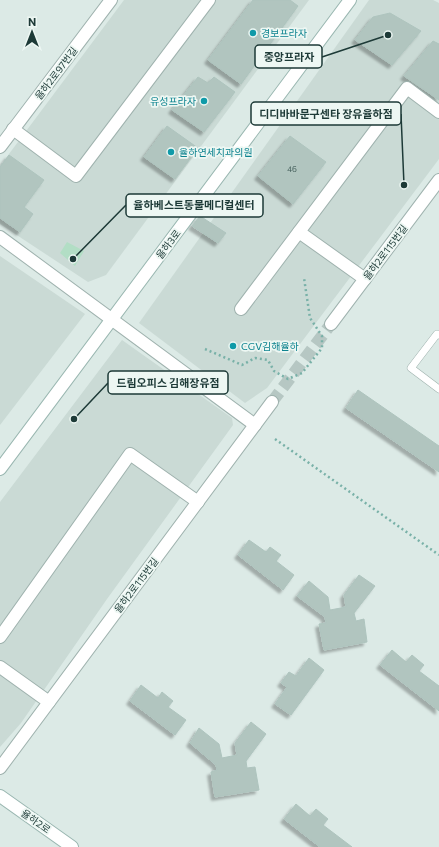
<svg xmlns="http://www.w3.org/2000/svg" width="439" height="847" font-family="Commissioner,'Noto Sans KR',sans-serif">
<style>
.built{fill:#cadad5}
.green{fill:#b2dec5}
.building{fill:#b1c5bf;stroke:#aec4be;filter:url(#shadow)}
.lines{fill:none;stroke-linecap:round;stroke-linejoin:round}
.street-tunnel{stroke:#b6c7c3;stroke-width:12;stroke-dasharray:12 6;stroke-linecap:butt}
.lane-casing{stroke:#9fb2ae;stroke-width:8}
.street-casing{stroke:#9fb2ae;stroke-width:14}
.secondary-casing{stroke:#9ab7b1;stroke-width:14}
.path{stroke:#79b1a8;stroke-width:2.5;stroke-dasharray:2 3;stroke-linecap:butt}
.lane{stroke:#fff;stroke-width:7}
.street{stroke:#fff;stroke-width:12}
.secondary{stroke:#fff;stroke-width:12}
.culture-dot{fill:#0f9aa8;stroke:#edf7f3;stroke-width:1.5}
.labels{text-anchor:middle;stroke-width:3.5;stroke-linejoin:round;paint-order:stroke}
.number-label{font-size:8px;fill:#425d59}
.culture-label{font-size:10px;fill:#0d838f;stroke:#edf7f3;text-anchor:start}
.street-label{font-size:10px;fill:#1d3a37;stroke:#edf7f3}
.leader{fill:none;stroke:#1d3a37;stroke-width:1.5}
.callout-dot{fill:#1d3a37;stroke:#edf7f3;stroke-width:1.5}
.callout{fill:#edf7f3;stroke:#1d3a37;stroke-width:1.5}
.callout-label{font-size:11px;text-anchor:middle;font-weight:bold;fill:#1d3a37}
</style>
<defs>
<filter id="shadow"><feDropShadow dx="-3.5" dy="3.5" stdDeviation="1" flood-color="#0004"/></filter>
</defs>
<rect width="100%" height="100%" fill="#dceae6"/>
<!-- built -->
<g class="built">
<path d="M124 0H309L106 275 88 282 0 224V166Z"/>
<path d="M369 0H433L439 3V159L267 388 245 403 139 323Z"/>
<path d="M0 256 85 314 0 425Z"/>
<path d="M122 340 232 418 233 425 107 599 21 723 0 747V502Z"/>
</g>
<!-- green -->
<path class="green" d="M67 242 84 251 75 266 60 253Z"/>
<!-- building -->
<g class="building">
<path d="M253 0H290L298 6 241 84 208 60Z"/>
<path d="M390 13 421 31 392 65 355 40 373 17Z"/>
<path d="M433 41 439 44V100L404 76Z"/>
<path d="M198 77 208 83 214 77 235 92 204 132 172 110Z"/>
<path d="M167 126 198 148 175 179 144 157Z"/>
<path d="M290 136 326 162 293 204 258 176Z"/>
<path d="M9 155 44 180 24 207 33 214 20 232 0 218V167Z"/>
<path d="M200 216 226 233 218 243 192 226Z"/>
<path d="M358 390 439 446V472L346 408Z"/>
<path d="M249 540 266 552 270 547 281 555 276 561 294 575 283 590 238 555Z"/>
<path d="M359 575 375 586 354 613 356 621 364 619 367 642 324 650 319 624 326 623 325 617 297 596 309 581 328 597 330 610 346 607 344 595Z"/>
<path d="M392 650 406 662 412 655 424 665 419 671 439 686V711L380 665Z"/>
<path d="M309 658 324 670 291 715 275 704 287 687 281 683 289 672 296 676Z"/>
<path d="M141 685 158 698 162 692 173 701 168 707 186 720 175 735 130 701Z"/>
<path d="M251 722 266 734 246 761 247 768 255 767 259 790 215 797 211 772 217 770 216 765 190 743 199 728 219 744 222 758 237 755 235 743Z"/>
<path d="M296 804 310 816 316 809 328 819 323 825 352 847H320L284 819Z"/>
</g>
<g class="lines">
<!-- street-tunnel -->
<path class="street-tunnel" d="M272 402 331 324"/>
<!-- lane casing -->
<g class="lane-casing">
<path id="lane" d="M439 335 437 334 411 368 439 389"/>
</g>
<!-- street casing -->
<g class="street-casing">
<g id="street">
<path d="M13 129 76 176 209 0"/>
<path d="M0 147 111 0"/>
<path d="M299 232 365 279"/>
<path d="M0 237 255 425"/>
<path d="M241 309 407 88 439 112"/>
<path d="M331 324 439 180"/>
<path d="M0 637 130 454 198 502"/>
<path d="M0 667 49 702"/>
<path d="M0 768 272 402"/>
</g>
</g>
<!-- secondary casing -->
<g class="secondary-casing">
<g id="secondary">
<path d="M0 469 350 0"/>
<path d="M0 796 72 847"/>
</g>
</g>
<!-- path -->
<g class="path">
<path d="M205 349 242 365 255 358 268 360 274 371 288 379 302 373 322 348V336L310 318 304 278"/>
<path d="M275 439 439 555"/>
</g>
<!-- lane -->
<use href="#lane" class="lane"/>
<!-- street -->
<use href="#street" class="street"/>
<!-- secondary -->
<use href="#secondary" class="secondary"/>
</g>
<!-- markers -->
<g class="culture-dot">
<circle cx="253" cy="33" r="4"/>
<circle cx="204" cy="101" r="4"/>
<circle cx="171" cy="152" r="4"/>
<circle cx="233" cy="346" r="4"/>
</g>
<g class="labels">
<!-- number labels -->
<g class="number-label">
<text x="292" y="172">46</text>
</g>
<!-- culture labels -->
<g class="culture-label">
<text x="261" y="37">경보프라자</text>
<text x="196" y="105" text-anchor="end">유성프라자</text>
<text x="179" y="156">율하연세치과의원</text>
<text x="241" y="350">CGV김해율하</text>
</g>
<!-- street labels -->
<g class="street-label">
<text transform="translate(56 73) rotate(-53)" y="4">율하2로97번길</text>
<text transform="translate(168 244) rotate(-53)" y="4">율하3로</text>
<text transform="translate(385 252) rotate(-53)" y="4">율하2로115번길</text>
<text transform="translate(136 585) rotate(-53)" y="4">율하2로115번길</text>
<text transform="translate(36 821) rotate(35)" y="4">율하2로</text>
</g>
</g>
<!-- callouts -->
<path class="leader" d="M388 35L322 57M404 185L401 114M73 259L126 205M74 419L108 383"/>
<g class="callout-dot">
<circle cx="388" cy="35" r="4"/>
<circle cx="404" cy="185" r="4"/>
<circle cx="73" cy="259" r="4"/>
<circle cx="74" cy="419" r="4"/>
</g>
<g class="callout">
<rect x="255" y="45" width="67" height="23" rx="4"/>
<rect x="251" y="102" width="150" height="23" rx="4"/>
<rect x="126" y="194" width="137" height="23" rx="4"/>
<rect x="108" y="371" width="120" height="23" rx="4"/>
</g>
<g class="callout-label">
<text x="289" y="61">중앙프라자</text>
<text x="326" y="118">디디바바문구센타 장유율하점</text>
<text x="194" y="209">율하베스트동물메디컬센터</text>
<text x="168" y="387">드림오피스 김해장유점</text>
</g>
<!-- north arrow -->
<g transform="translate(32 32)" stroke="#edf7f3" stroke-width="3" paint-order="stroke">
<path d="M0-3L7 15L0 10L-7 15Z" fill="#1d3a37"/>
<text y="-6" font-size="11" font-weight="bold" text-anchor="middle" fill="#1d3a37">N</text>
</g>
</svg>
